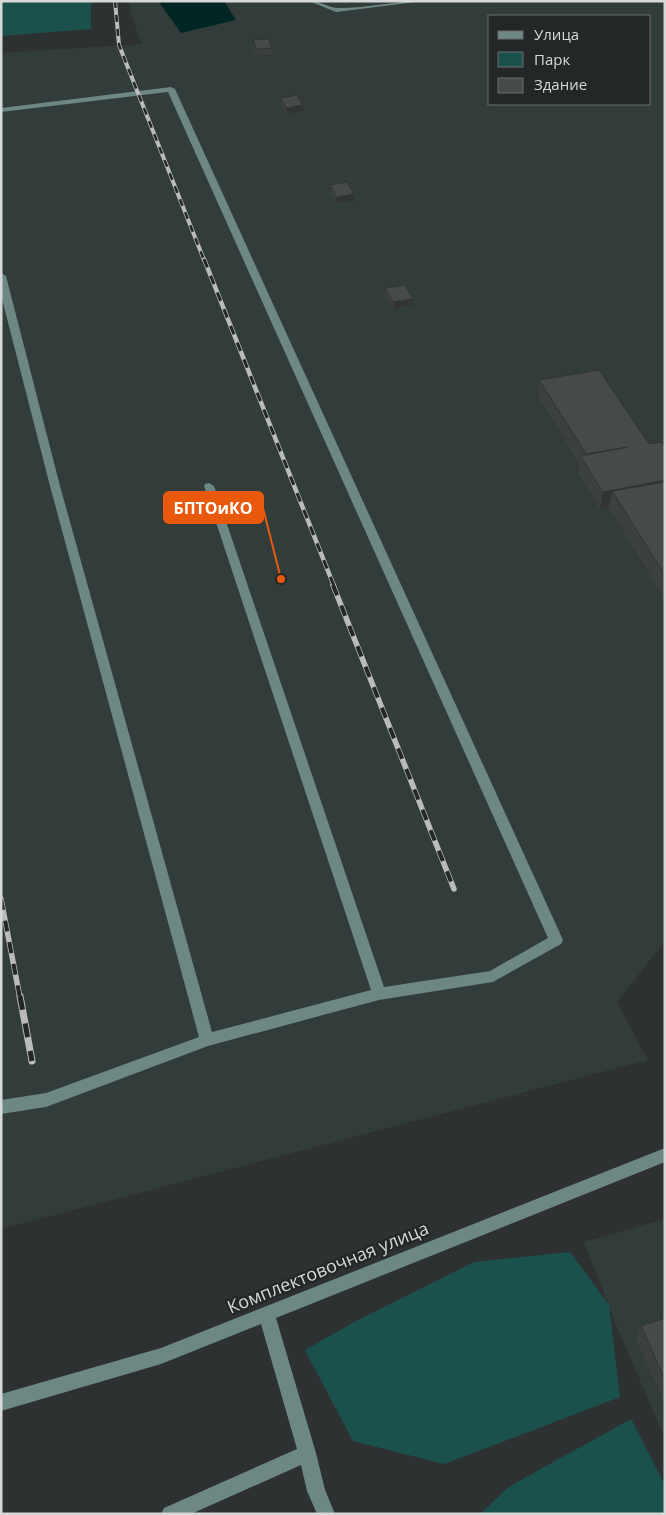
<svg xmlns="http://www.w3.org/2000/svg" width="666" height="1515" font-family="'Open Sans',sans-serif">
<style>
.built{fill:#323c3b;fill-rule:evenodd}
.green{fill:#1b514d}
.water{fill:#002623}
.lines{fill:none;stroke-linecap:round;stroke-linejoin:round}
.minor{fill:#6c8784;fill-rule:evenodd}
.rail-far3-casing{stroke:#babcbb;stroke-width:4}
.rail-far2-casing{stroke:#babcbb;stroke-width:4.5}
.rail-far1-casing{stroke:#babcbb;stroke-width:5.5}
.rail-casing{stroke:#babcbb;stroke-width:7}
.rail-far3{stroke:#242727;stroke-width:2.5;stroke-dasharray:7;stroke-linecap:butt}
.rail-far2{stroke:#242727;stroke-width:3;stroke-dasharray:9;stroke-linecap:butt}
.rail-far1{stroke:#242727;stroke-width:4;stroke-dasharray:11;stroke-linecap:butt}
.rail{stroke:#242727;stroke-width:5;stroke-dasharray:14;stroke-linecap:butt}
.wall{fill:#3d4040}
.shaded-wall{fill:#323434}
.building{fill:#474a4a;stroke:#323434}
.labels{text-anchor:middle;stroke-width:4.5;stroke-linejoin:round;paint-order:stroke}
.near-street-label{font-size:18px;fill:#d7d9d8;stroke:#242727}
.leader{fill:none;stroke:#e8590c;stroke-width:2}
.callout-dot{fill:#e8590c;stroke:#242727;stroke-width:2}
.callout{fill:#e8590c;stroke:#e8590c;stroke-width:2}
.callout-label{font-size:16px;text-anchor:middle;font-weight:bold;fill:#fff}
</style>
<rect width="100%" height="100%" fill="#2e3131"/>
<!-- built -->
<g class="built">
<path d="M129 1H665V941L617 1002 648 1060 1 1229V53L142 44 130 12ZM490 16H650V104H490Z"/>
<path d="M665 1219V1438L619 1332 584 1242Z"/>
</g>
<!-- green -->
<g class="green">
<path d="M1 1H91V29L1 36Z"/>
<path d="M570 1252 609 1305 620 1397 444 1464 353 1441 305 1350 356 1321 474 1262Z"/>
<path d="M631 1419 665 1485V1514H480L510 1486Z"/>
</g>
<!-- water -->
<path class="water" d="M158 1H224L236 20 181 33Z"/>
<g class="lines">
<!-- minor -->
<g class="minor">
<path d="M309 1C320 1 329 8 339 8 367 8 396 1 424 1L336 12Z"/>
<path d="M171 87 175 89 563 940 561 944 493 982 379 1000 208 1046 46 1107 1 1114V1100L46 1093 199 1037 50 486 1 295V273L6 276 60 486 212 1032 371 990 204 486 205 484 209 483 214 486 384 987 490 971 548 938 168 92 1 112V108Z"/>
<path d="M665 1148V1162L276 1318 316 1453 325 1490 335 1514H317L307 1491 301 1465 191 1514H161L164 1508 297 1449 261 1324 161 1364 1 1411V1394L161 1348Z"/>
</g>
<!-- rail-far3 casing -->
<g class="rail-far3-casing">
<path id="rail-far3" d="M115 1 119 45 204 260"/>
</g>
<!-- rail-far2 casing -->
<g class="rail-far2-casing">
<path id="rail-far2" d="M204 259 334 586"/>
</g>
<!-- rail-far1 casing -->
<g class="rail-far1-casing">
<g id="rail-far1">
<path d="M333 585 454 889"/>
<path d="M1 899 20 998"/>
</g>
</g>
<!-- rail casing -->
<g class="rail-casing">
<path id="rail" d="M20 996 32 1061"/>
</g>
<!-- rail-far3 -->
<use href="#rail-far3" class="rail-far3"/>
<!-- rail-far2 -->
<use href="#rail-far2" class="rail-far2"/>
<!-- rail-far1 -->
<use href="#rail-far1" class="rail-far1"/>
<!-- rail -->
<use href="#rail" class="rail"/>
</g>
<!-- wall -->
<g class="wall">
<path d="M253 40 272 48V54L256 55 253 46Z"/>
<path d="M281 98 303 111 287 114 281 104Z"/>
<path d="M330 185 354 194V201L336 203 330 191Z"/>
<path d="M385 288 413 305 393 309 385 295Z"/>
<path d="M539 380 649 444 665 447V595L663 596 609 508V507L600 509 578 473 579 463 538 396Z"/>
<path d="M665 1318V1404L636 1339 641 1326Z"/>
</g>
<!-- shaded-wall -->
<g class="shaded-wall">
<path d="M303 105V111L287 114 286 108Z"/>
<path d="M354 194V201L336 203V197Z"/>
<path d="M413 299V305L393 309V302Z"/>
<path d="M665 480V496L612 491 609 507 600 509 603 492Z"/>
</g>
<!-- building -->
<g class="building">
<path d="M269 39 272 48 256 49 253 40Z"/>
<path d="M297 95 303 105 286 108 281 98Z"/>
<path d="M347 182 354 194 336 197 330 185Z"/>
<path d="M405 285 413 299 393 302 385 288Z"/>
<path d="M599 370 649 444 661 442 665 447V480L603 492 580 456 628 447 586 454 539 380Z"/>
<path d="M665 482V575L612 491Z"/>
<path d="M665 1318V1380L641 1326Z"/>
</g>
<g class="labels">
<!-- near-street labels -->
<g class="near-street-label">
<text transform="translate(328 1268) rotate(-22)" y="6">Комплектовочная улица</text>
</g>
</g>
<!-- callouts -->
<path class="leader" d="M281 579L263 508"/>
<circle class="callout-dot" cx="281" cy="579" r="5"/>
<rect class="callout" x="164" y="492" width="99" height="31" rx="5"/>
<g class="callout-label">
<text x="213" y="514">БПТОиКО</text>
</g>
<!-- border -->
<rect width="666" height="1515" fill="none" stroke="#d7d9d8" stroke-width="5"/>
<!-- legend -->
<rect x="488" y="15" width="162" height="90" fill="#242727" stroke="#6c6e6e"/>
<rect x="498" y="31" width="25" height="8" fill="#6c8784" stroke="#6c6e6e"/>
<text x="534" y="40" font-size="15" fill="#d7d9d8">Улица</text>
<rect x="498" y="52" width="25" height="15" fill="#1b514d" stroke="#6c6e6e"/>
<text x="534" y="65" font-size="15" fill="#d7d9d8">Парк</text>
<rect x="498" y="78" width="25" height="15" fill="#474a4a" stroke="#6c6e6e"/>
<text x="534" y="90" font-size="15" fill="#d7d9d8">Здание</text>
</svg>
